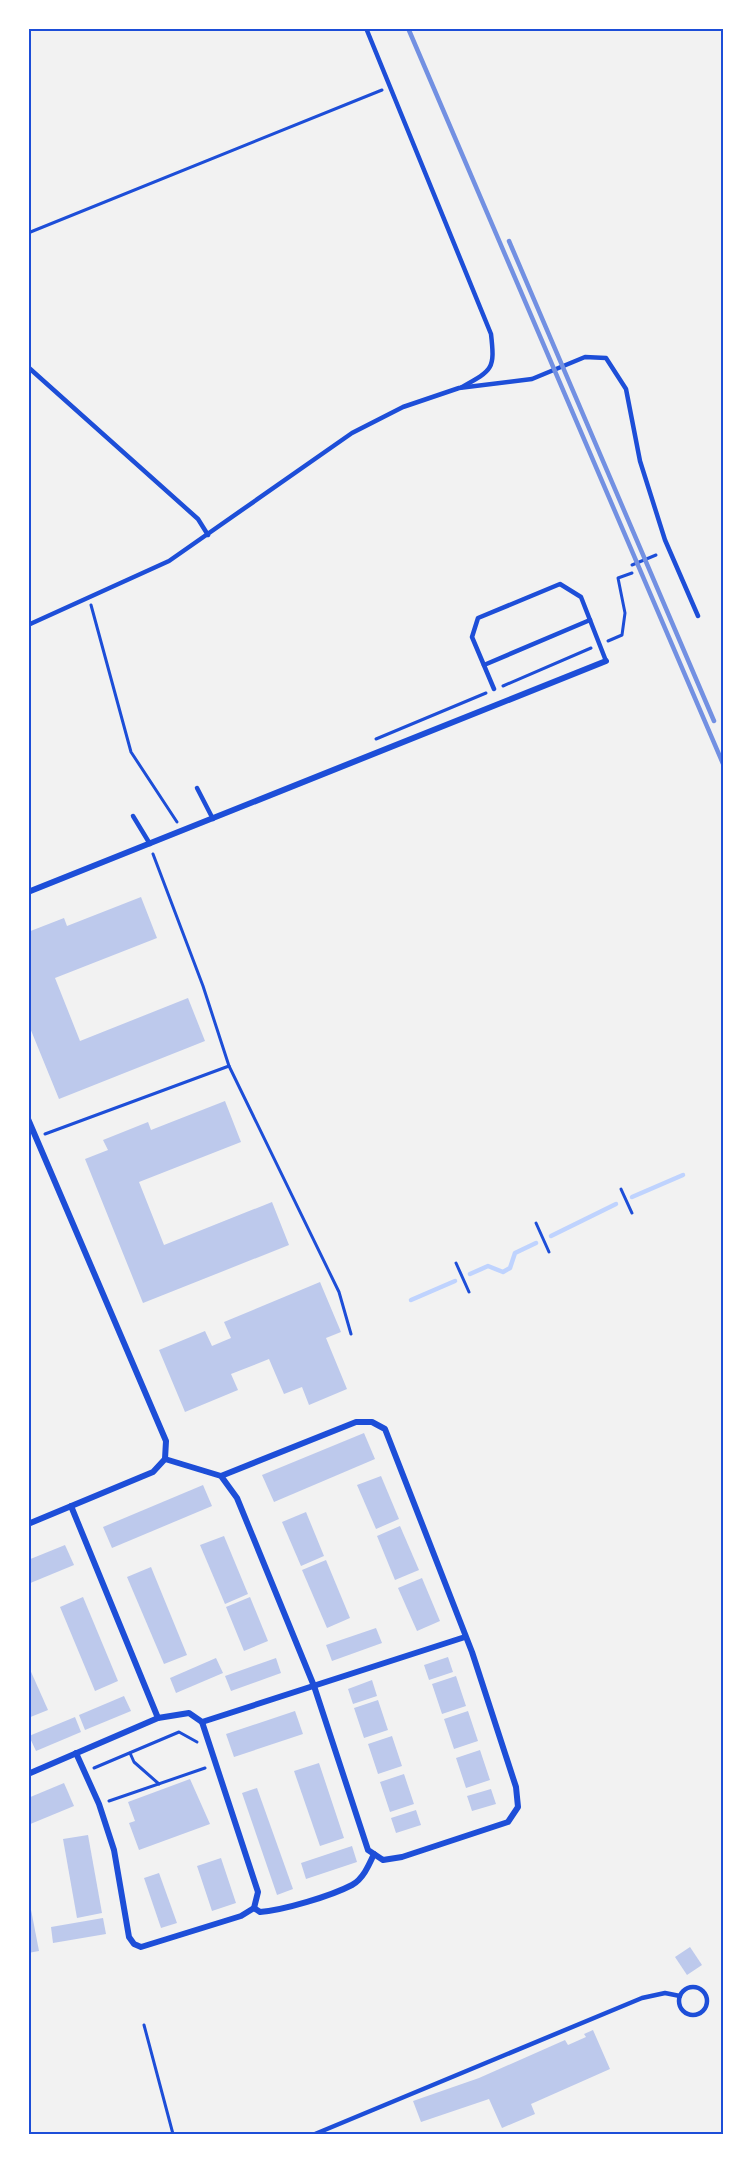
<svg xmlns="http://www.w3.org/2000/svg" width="752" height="2163" font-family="'Golos Text',sans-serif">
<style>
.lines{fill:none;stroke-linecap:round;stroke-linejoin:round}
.stream{stroke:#bfd3fe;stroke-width:4.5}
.building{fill:#bdc9ec}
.path{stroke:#1d4ed8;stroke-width:3}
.service{stroke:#1d4ed8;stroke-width:4.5}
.minor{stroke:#1d4ed8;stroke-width:6}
.rail{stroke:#7290e2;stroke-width:4.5}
.neatline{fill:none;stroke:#1d4ed8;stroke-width:2}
</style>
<rect width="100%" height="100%" fill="#f2f2f2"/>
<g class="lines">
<!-- stream -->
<g class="stream">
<path d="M632 1197 683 1175"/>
<path d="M551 1236 616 1204"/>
<path d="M470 1274 488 1266 503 1272 510 1268 515 1253 536 1243"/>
<path d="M411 1300 455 1281"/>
</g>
</g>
<!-- building -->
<g class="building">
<path d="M141 897 157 938 55 978 80 1041 188 998 205 1041 59 1099 28 1023V932L64 918 67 926Z"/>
<path d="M225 1101 241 1142 139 1182 164 1245 272 1202 289 1245 143 1303 85 1159 108 1150 103 1140 148 1122 151 1130Z"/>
<path d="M320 1282 341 1332 326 1338 347 1389 309 1405 302 1387 284 1394 269 1359 231 1374 238 1390 185 1412 159 1350 205 1331 212 1346 231 1338 224 1322Z"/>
<path d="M364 1433 375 1459 274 1502 262 1475Z"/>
<path d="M381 1476 399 1519 376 1529 357 1485Z"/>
<path d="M203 1485 212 1506 112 1548 103 1527Z"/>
<path d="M306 1512 324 1556 301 1566 282 1522Z"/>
<path d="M400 1526 419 1570 395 1580 377 1536Z"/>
<path d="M224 1536 248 1594 225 1604 200 1545Z"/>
<path d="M65 1545 74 1565 28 1584V1560Z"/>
<path d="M326 1560 350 1618 327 1628 302 1570Z"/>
<path d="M151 1567 187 1655 164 1664 127 1577Z"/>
<path d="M422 1578 440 1621 417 1631 398 1588Z"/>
<path d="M83 1597 118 1681 95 1691 60 1607Z"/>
<path d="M250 1597 268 1641 244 1651 226 1607Z"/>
<path d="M376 1628 382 1643 332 1661 326 1645Z"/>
<path d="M448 1657 453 1672 429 1680 424 1665Z"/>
<path d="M216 1658 223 1673 176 1693 170 1678Z"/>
<path d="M276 1658 281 1673 231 1691 225 1676Z"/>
<path d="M28 1665 48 1710 28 1718Z"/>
<path d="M456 1676 466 1706 442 1714 432 1684Z"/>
<path d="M372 1680 377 1696 353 1704 348 1689Z"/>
<path d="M124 1696 131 1711 85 1730 79 1715Z"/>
<path d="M378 1700 388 1730 364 1738 354 1708Z"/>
<path d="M295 1711 303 1734 234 1757 226 1734Z"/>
<path d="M468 1711 478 1741 454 1749 444 1719Z"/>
<path d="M75 1717 81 1732 36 1751 29 1736Z"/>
<path d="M392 1736 402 1766 378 1774 368 1744Z"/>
<path d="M480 1750 490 1780 466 1788 456 1758Z"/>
<path d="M319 1763 344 1838 320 1846 294 1771Z"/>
<path d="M404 1774 414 1804 390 1812 380 1782Z"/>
<path d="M190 1779 210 1824 139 1850 129 1823 135 1821 128 1802Z"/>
<path d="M64 1783 74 1806 28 1825V1798Z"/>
<path d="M257 1788 293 1889 277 1895 242 1793Z"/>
<path d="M491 1789 496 1804 472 1811 467 1796Z"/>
<path d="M416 1810 421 1825 396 1833 391 1818Z"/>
<path d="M88 1835 102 1913 77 1918 63 1839Z"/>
<path d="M352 1846 357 1862 306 1879 301 1863Z"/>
<path d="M221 1858 236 1903 212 1911 197 1866Z"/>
<path d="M159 1873 177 1923 161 1928 144 1878Z"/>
<path d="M28 1894 39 1951 28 1953Z"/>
<path d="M103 1918 106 1934 53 1943 51 1927Z"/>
<path d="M690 1947 702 1965 687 1975 675 1957Z"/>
<path d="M593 2030 610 2069 531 2104 535 2114 502 2128 489 2099 421 2122 413 2101 479 2078 565 2040 568 2045 586 2037 584 2034Z"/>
</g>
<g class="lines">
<!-- path -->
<g class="path">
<path d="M28 233 382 90"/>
<path d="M632 565 656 555"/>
<path d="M91 605 131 752 177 822"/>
<path d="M608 641 622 635 625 613 618 578 632 573"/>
<path d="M503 686 591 648"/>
<path d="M376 739 486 693"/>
<path d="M153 854 203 986 229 1066 339 1292 351 1334"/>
<path d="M45 1134 229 1066"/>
<path d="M621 1189 632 1213"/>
<path d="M536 1223 549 1252"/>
<path d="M456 1263 469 1292"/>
<path d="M130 1753 134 1762 159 1784"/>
<path d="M94 1768 179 1732 197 1742"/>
<path d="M109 1801 205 1768"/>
<path d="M144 2025 173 2134"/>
</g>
<!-- service -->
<g class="service">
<path d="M366 28 491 334C495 369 493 370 462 387"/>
<path d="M28 367 198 519 208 535"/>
<path d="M28 625 169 561 352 433 403 407 459 388 532 379 585 357 606 358 626 389 640 461 665 540 698 616"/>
<path d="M484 665 590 620"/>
<path d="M494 689 472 637 478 618 560 584 581 597 606 661"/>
<path d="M197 788 213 819"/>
<path d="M133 816 150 844"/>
<circle cx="693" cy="2001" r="14"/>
<path d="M315 2134 642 1998 665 1993 680 1996"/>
</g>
<!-- minor -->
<g class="minor">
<path d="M28 892 606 661"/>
<path d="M28 1119 166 1441 165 1459 153 1472 28 1524"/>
<path d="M165 1459 221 1476 237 1498 314 1686 368 1850 383 1860 402 1857 508 1822 518 1807 516 1787 472 1652 385 1429 372 1422H356L221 1476"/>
<path d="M71 1506 158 1718"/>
<path d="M76 1753 99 1804 114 1850 129 1937 134 1944 141 1947 241 1916 254 1908 258 1892 202 1722"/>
<path d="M28 1774 158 1718 189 1713 202 1722 465 1637"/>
<path d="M254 1908 260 1912C284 1910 331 1896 352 1885 363 1879 369 1865 374 1854"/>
</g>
<!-- rail -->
<g class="rail">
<path d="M408 28 724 766"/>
<path d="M509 241 714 721"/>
</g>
</g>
<!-- border -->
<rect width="752" height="2163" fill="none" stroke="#ffffff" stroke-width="60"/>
<rect x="30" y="30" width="692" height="2103" class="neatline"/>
</svg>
